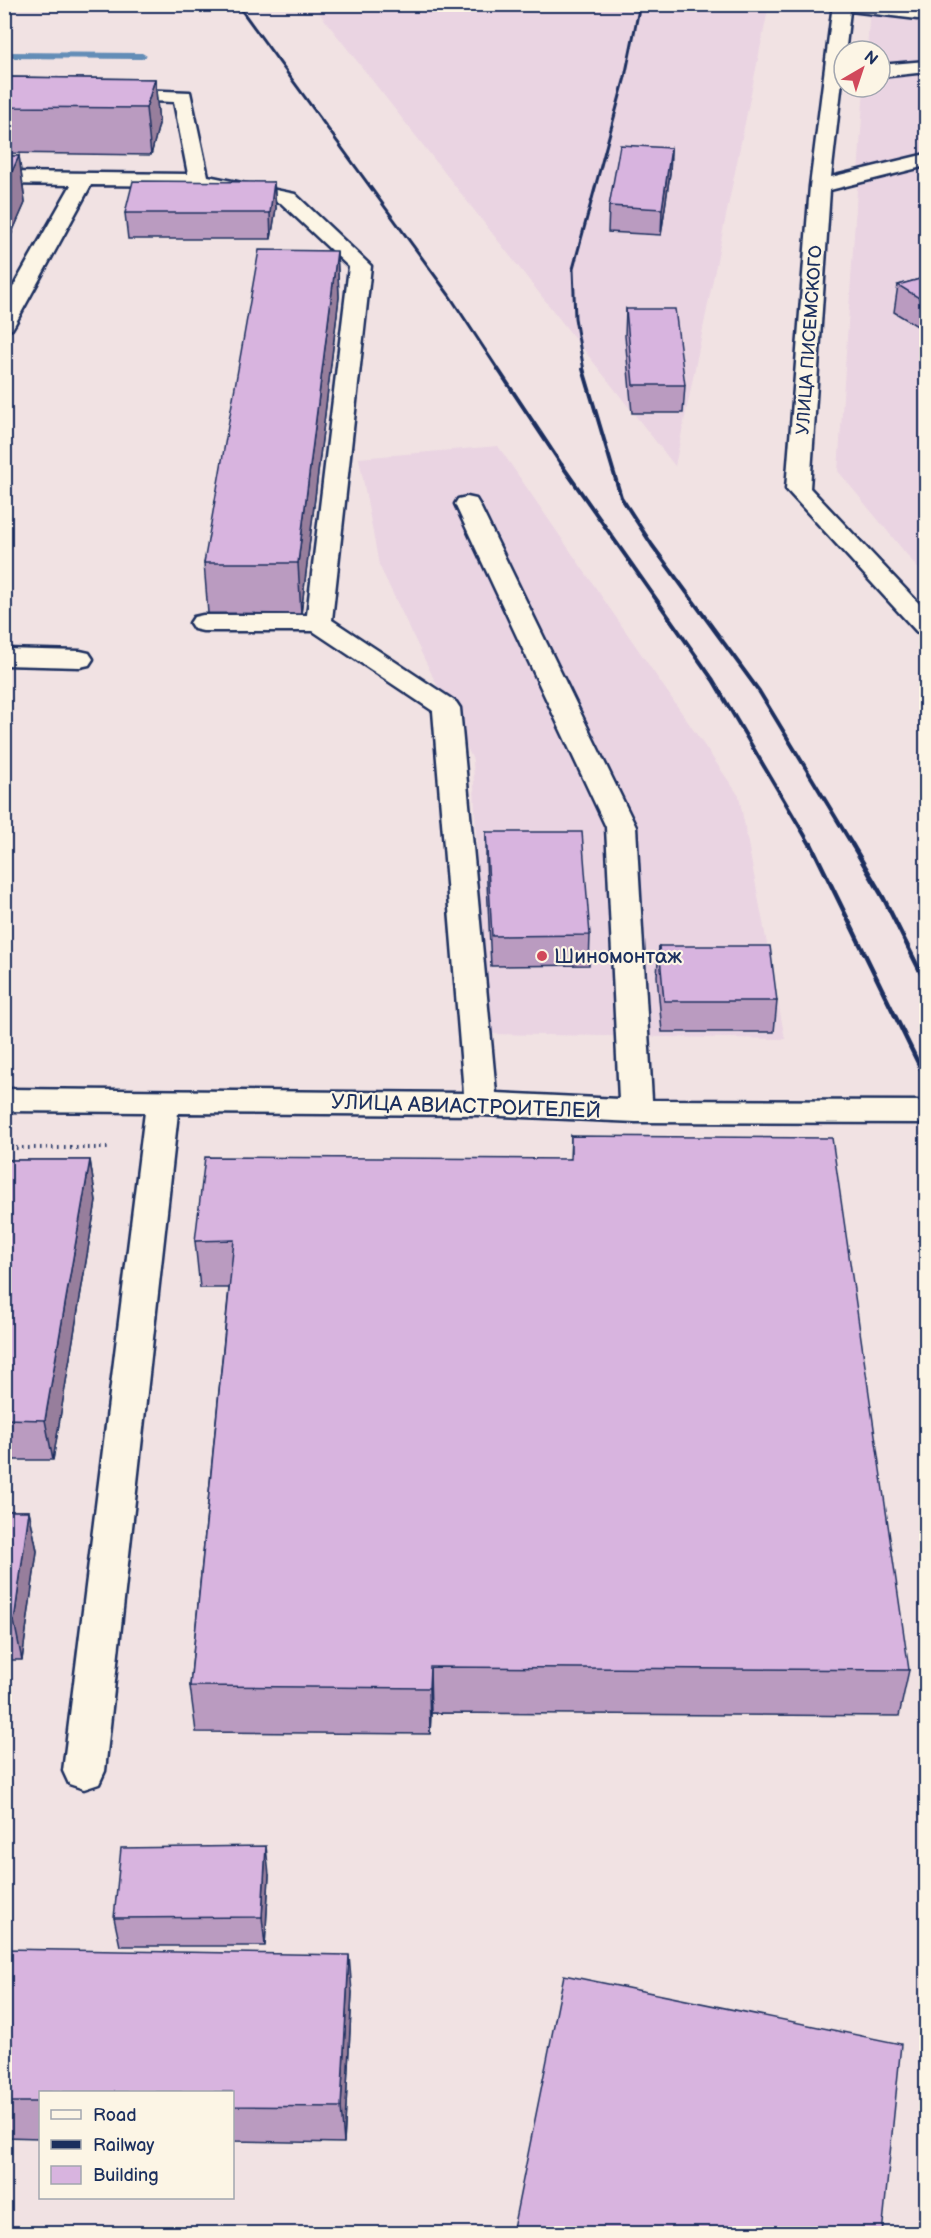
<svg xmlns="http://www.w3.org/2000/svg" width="931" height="2238" font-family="'Balsamiq Sans',sans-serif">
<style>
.built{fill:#ead4e2}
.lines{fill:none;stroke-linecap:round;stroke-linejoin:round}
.stream{fill:#648db7;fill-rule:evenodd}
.minor-casing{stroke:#1b2f5e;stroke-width:5}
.path{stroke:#1b2f5e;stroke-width:4;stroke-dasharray:1.5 4.5;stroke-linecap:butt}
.minor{fill:#fcf5e5;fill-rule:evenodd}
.rail-far2{stroke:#1b2f5e;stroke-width:3}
.rail-far1{stroke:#1b2f5e;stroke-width:4}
.rail{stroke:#1b2f5e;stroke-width:4.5}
.wall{fill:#ba9bc0;stroke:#1b2f5e;stroke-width:1.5}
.shaded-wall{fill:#977e9c;stroke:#1b2f5e;stroke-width:1.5}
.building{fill:#d8b4df;stroke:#1b2f5e;stroke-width:1.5}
.poi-dot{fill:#d1495b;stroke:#fcf5e5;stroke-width:2}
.labels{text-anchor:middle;stroke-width:4.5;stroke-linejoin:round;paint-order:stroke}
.far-street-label{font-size:18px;fill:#1b2f5e;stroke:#fcf5e5}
.poi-label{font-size:21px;fill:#1b2f5e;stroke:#fcf5e5;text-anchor:start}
.street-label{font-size:21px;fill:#1b2f5e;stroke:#fcf5e5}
</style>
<rect width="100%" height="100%" fill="#f1e2e3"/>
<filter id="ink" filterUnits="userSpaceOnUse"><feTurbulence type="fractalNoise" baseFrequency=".0167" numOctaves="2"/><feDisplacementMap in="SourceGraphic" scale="12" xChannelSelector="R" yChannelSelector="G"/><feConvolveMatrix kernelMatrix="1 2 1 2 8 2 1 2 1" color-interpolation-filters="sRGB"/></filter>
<g filter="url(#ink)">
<!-- built -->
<g class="built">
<path d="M313 5H769L675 466Z"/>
<path d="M870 5H926V578L838 471 864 87H880V51H867Z"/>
<path d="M498 446 739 796 785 1039 484 1034 473 760 379 565 359 458Z"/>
</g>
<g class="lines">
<!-- stream -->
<path class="stream" d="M4 52 142 53 147 56 142 59 4 58Z"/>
<!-- minor casing -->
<g class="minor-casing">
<g id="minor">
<path d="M833 4H883L926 10V20L850 11 831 177 926 154V166L830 190 810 488 926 611V634L917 632 786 489 810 186Z"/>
<path d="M926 61V72L880 77V65Z"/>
<path d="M113 89 190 92 208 176 295 194 371 266 332 620 456 702 460 708 496 1093 619 1099 606 827 455 504 458 499 467 497 476 499 479 504 636 827 652 1100 926 1101V1123L636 1122 481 1115 178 1113 105 1771 99 1784 84 1789 69 1784 63 1771 145 1112 4 1111V1089L464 1093 433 711 313 631H203L194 629 190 623 194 617 203 615H307L349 267 281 203 199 186 91 185 15 324 12 329 4 331V303L71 185 4 184V172L188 174 174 102 106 99 103 95Z"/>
<path d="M4 649 80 651 89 653 93 659 89 665 80 667 4 665Z"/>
</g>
</g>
<!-- path -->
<path class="path" d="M4 1148H109"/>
<!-- minor -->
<use href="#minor" class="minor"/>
<!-- rail-far2 -->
<g class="rail-far2">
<path d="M237 4 449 295 499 371"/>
<path d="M584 371 575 318 573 269 625 77 640 4"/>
</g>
<!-- rail-far1 -->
<g class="rail-far1">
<path d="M498 369 561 464 713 680 811 846"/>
<path d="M583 369 621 497 652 545 759 691 853 846"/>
</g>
<!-- rail -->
<g class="rail">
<path d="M811 844 926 1079"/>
<path d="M852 844 884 899 926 983"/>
</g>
</g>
<!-- wall -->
<g class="wall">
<path d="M4 77 155 79 159 124 151 155 4 153Z"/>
<path d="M671 148 670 173 661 235 608 232 609 206Z"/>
<path d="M4 156H19L25 203 8 242H4Z"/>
<path d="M274 182 276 208 271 239H128L125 213Z"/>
<path d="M337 251 339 297 301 614 208 613 204 563Z"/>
<path d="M927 277V332L894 312 898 285Z"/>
<path d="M626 309 685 385 683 413H632L625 336Z"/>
<path d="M486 832 590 935 589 965 491 966 486 862Z"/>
<path d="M659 946 777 1001 774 1032H662L657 976Z"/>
<path d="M571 1136 909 1670 899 1716 431 1713 430 1734 196 1732 190 1686 229 1288H200L195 1241 570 1159Z"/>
<path d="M4 1160H90L96 1201 53 1460H4Z"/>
<path d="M4 1511H29L37 1551 22 1660H4Z"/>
<path d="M269 1875 265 1946H120L114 1918Z"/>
<path d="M4 1949 352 1992 344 2143 232 2141V2092H40V2138L4 2137Z"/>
</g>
<!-- shaded-wall -->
<g class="shaded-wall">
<path d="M155 79 159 124 151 155 146 108Z"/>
<path d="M671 148 670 173 661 235 662 209Z"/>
<path d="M19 156 25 203 8 242 4 212V189Z"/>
<path d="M274 182 276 208 271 239 270 213Z"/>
<path d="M337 251 339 297 301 614 298 563Z"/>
<path d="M90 1160 96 1201 53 1460 45 1420Z"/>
<path d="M29 1511 37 1551 22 1660 14 1621Z"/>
<path d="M430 1667 431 1713 430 1734 429 1688Z"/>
<path d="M266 1846 269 1875 265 1946 262 1917Z"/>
<path d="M349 1955 352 1992 344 2143 341 2107Z"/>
</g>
<!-- building -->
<g class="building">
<path d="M4 77 155 79 146 108 4 107Z"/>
<path d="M620 145 671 148 662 209 609 206Z"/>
<path d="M4 156H19L4 189Z"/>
<path d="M133 181 274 182 270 213H125Z"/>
<path d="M259 250 337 251 298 563H204Z"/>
<path d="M927 277V303L898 285Z"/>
<path d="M626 309H675L685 385H633Z"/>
<path d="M486 832H582L590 935 492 936Z"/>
<path d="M659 946H770L777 1001H664Z"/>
<path d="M571 1136 832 1138 909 1670 430 1667 429 1688 190 1686 234 1240 195 1241 205 1157 571 1159Z"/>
<path d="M4 1160H90L45 1420 4 1419Z"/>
<path d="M4 1511H29L14 1621H4Z"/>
<path d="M266 1846 262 1917 114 1918 121 1848Z"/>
<path d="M4 1949 349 1955 341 2107 232 2106V2092H40V2102H4Z"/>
<path d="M564 1975 901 2044 882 2234H512Z"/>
</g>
</g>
<!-- markers -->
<circle class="poi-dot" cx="542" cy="956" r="6"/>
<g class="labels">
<!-- far-street labels -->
<g class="far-street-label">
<text transform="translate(809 340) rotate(-86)" y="6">УЛИЦА ПИСЕМСКОГО</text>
</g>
<!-- poi labels -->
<g class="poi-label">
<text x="554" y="963">Шиномонтаж</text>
</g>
<!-- street labels -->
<g class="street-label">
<text transform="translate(466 1106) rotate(2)" y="7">УЛИЦА АВИАСТРОИТЕЛЕЙ</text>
</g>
</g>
<!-- margin -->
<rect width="931" height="2238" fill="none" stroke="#fcf5e5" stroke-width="24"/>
<rect x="12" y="12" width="907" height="2214" fill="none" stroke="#1b2f5e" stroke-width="2" filter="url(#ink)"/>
<!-- legend -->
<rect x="39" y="2091" width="195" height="108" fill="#fcf5e5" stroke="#a2a6af" stroke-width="1.5"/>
<rect x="51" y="2110" width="30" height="9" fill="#fcf5e5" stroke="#a2a6af" stroke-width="1.5"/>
<text x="93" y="2121" font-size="18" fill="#1b2f5e">Road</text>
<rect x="51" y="2140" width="30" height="9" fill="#1b2f5e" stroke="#a2a6af" stroke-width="1.5"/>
<text x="93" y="2151" font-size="18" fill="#1b2f5e">Railway</text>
<rect x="51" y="2166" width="30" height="18" fill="#d8b4df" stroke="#a2a6af" stroke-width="1.5"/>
<text x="93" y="2181" font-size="18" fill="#1b2f5e">Building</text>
<!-- north arrow -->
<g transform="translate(862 69) rotate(39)"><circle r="28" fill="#fcf5e5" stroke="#a2a6af" stroke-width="1.5"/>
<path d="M0-4.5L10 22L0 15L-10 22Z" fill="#d1495b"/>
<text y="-9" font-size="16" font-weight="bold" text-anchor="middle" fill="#1b2f5e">N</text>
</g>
</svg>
